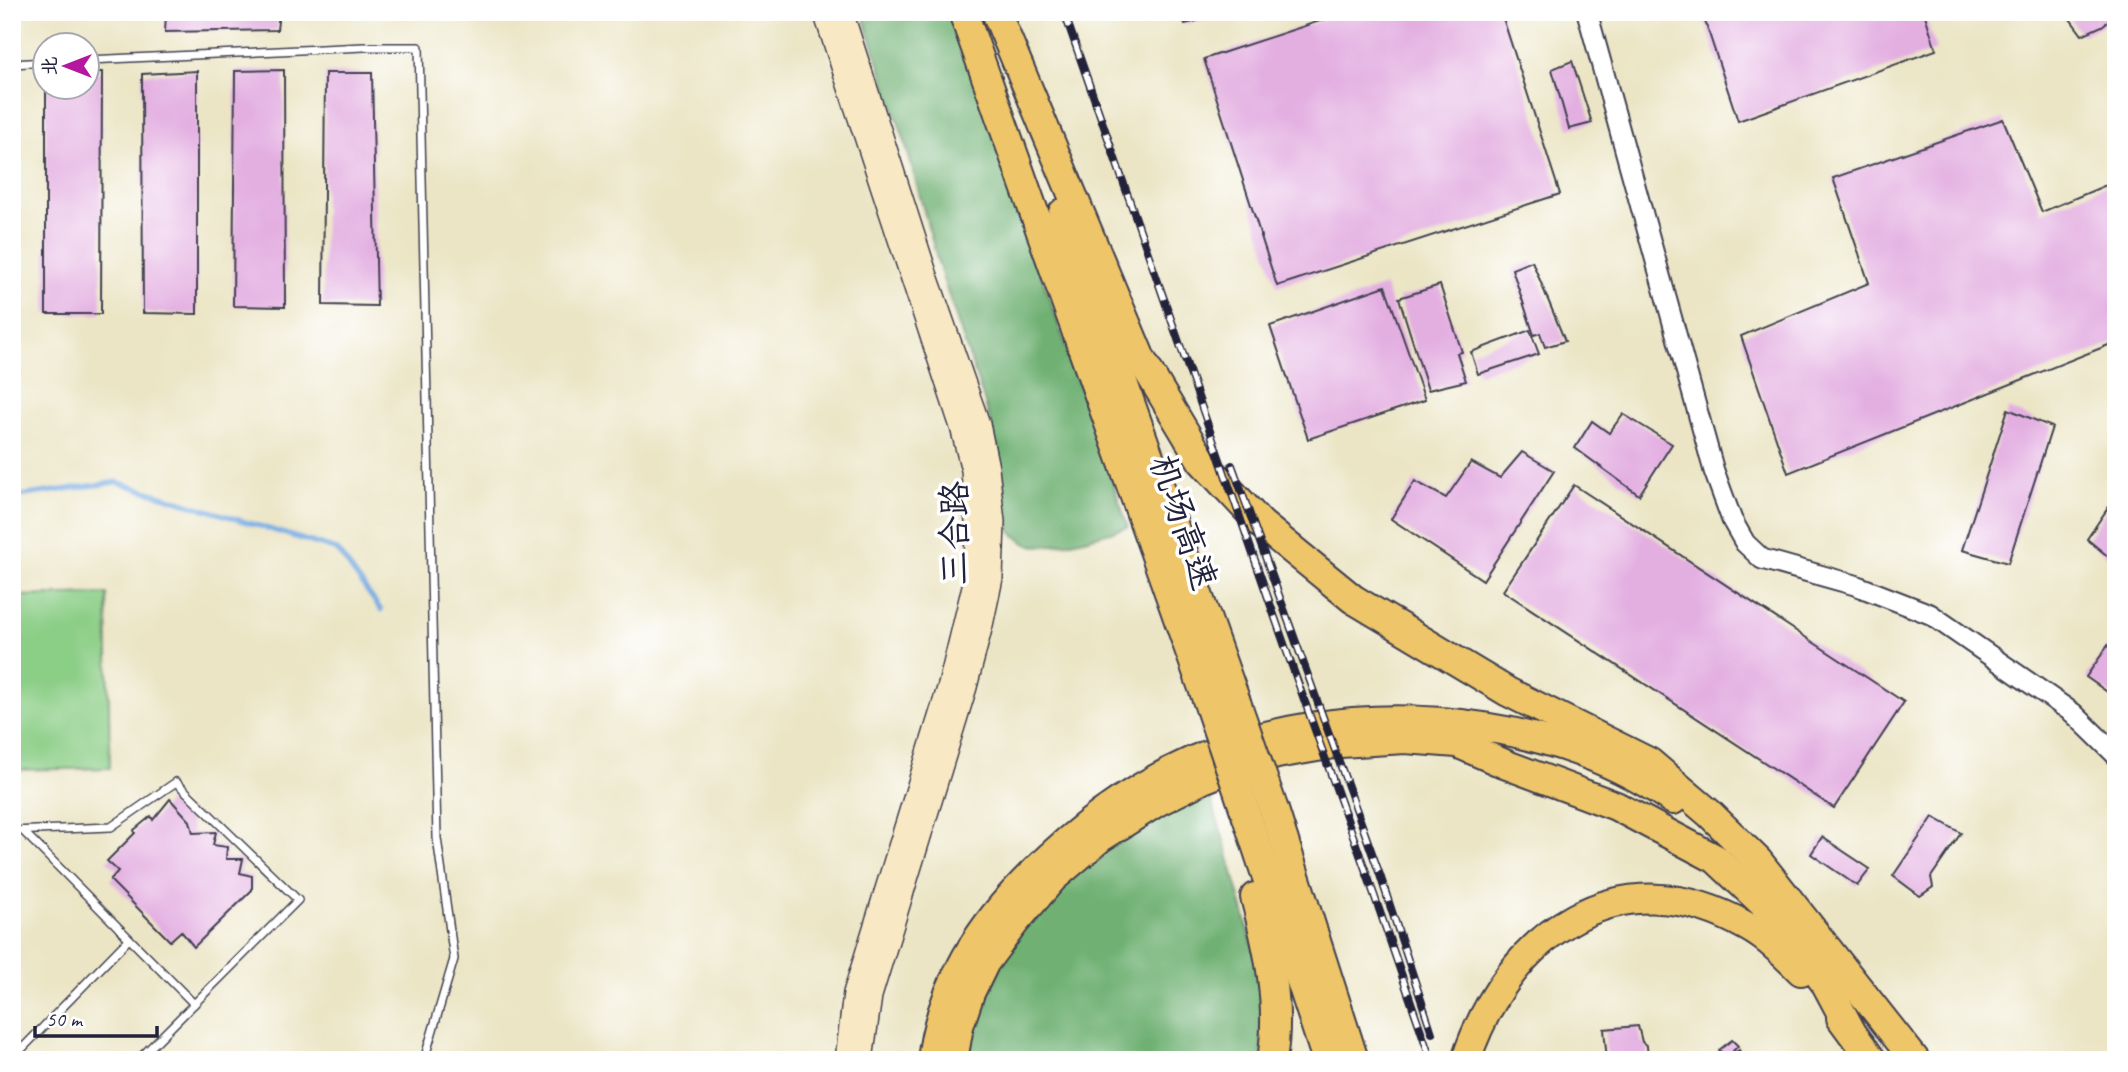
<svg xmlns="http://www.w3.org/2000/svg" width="2128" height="1072" font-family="Caveat,'LXGW WenKai TC',sans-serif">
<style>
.green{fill:#8bce86;stroke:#567860;stroke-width:2}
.forest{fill:#70b173;stroke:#496a57;stroke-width:2}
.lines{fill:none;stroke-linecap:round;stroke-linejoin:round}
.stream{stroke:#72a8e0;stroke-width:5}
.building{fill:#e3afe1}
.service-casing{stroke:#403f50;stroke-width:10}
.tertiary-casing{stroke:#403f50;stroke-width:23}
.secondary-casing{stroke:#403f50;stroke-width:24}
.motorway-casing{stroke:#403f50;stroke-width:32}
.service{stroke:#fff;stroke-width:7}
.tertiary{stroke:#fff;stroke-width:19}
.secondary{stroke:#f8e8c3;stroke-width:21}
.motorway{stroke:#eec569;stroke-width:28}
.rail-casing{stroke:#22223b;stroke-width:8}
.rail{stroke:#fff;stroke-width:5;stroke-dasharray:16;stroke-linecap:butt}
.motorway-bridge-casing{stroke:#403f50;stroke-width:32;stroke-linecap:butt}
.motorway-bridge{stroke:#eec569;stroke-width:28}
.labels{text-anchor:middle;stroke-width:7;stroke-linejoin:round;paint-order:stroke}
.street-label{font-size:35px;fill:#22223b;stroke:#fff}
</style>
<rect width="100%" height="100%" fill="#fff"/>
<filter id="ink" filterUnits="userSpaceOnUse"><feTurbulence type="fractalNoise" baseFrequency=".0143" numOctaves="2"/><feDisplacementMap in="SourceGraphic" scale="14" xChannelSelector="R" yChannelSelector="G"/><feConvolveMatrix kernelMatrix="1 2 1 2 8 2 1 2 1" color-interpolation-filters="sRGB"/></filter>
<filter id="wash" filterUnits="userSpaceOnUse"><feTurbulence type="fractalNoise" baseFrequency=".00686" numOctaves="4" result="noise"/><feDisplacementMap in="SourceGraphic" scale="28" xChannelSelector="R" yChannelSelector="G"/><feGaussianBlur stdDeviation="1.57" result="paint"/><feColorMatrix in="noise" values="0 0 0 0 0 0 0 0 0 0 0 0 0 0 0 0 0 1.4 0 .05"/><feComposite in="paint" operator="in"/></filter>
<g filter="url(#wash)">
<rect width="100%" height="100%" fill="#ebe5c5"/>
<!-- green -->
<path class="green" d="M107 594 110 768 12 770V596Z"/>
<!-- forest -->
<g class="forest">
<path d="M862 12H951L1128 527C1106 533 1046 553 1025 543 1020 540 1015 535 1011 532L999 453 985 403 941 273 905 142Z"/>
<path d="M1207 787 1227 850 1264 987 1261 1060H962L963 1041 997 959 1082 864Z"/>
</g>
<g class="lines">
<!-- stream -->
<path class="stream" d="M12 497 117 482 337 550 381 610"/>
</g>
<g id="blocks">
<!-- building -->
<g class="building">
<path d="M279 12 277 30 165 32 166 13Z"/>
<path d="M1181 12H1226V13L1185 24Z"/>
<path d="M1347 12H1501L1560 194 1277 286 1204 59Z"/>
<path d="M1702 12H1924L1936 50 1738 121Z"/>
<path d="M2065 12H2116V15L2102 26 2082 35Z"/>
<path d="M1572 61 1592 123 1569 129 1552 69Z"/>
<path d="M284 70 285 307 233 306 235 71Z"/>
<path d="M197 71V314L143 313 142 74Z"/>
<path d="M88 72H102L101 314H46V88H88Z"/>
<path d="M325 73H372L377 306 323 305Z"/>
<path d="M2003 119 2042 212 2111 183 2116 193V342L1788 473 1741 336 1869 283 1833 178Z"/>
<path d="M1532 261 1565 341 1545 347 1540 333 1534 335 1512 269Z"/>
<path d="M1440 285 1462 352 1457 353 1466 381 1428 390 1399 298Z"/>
<path d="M1385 286 1425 400 1308 439 1270 326Z"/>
<path d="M1530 330 1539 354 1478 374 1471 352Z"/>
<path d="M2008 409 2052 427 2008 563 1962 550Z"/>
<path d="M1623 414 1672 444 1639 495 1575 448 1592 421 1609 433Z"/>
<path d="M1522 452 1554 471 1483 580 1391 519 1415 481 1446 498 1471 462 1500 478Z"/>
<path d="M1574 485 1904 702 1834 808 1503 591Z"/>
<path d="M2116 496V563L2087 539Z"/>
<path d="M2116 634V698L2086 677Z"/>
<path d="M170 799 190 821 193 833 216 832 213 845 227 847 226 859H243L240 873 252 876V890L194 947 181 931 170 941 110 880 118 871 107 861 135 833 134 830 151 816 153 820Z"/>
<path d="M1933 817 1961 833 1931 877 1933 887 1920 896 1893 876Z"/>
<path d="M1822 837 1870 869 1857 886 1811 854Z"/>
<path d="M1638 1026 1642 1042 1647 1046 1648 1060H1607L1604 1029Z"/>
<path d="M1732 1040 1738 1046 1733 1051 1734 1053 1739 1050 1741 1054 1735 1058 1737 1060H1721L1725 1056 1719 1050Z"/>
</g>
</g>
</g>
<g filter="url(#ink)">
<use href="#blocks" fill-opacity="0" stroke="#403f50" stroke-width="2"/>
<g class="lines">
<!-- service casing -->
<g class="service-casing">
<g id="service">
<path d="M88 60 364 47H419L437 838 454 959 424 1060"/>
<path d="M12 64 46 62"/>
<path d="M12 831 111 827 176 782 298 900 138 1060"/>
<path d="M23 831 194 1004"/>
<path d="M12 1059 129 939"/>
</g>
</g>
<!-- tertiary casing -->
<g class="tertiary-casing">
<path id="tertiary" d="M1587 12 1714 471 1732 520 1745 543 1762 559 1855 585 1930 614 2073 713 2116 755"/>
</g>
<!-- secondary casing -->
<g class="secondary-casing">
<g id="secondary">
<path d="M824 12 961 427 972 470 976 522 975 578 949 685 854 993 846 1060"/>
<path d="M842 12 926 273 979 424 988 468 994 522 992 578 982 625 966 687 871 996 862 1060"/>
</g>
</g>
<!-- motorway casing -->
<g class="motorway-casing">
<g id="motorway">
<path d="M963 12 1210 708"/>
<path d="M996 12 1141 359 1202 461 1261 524 1353 599 1508 692 1649 762 1709 813 1758 861 1915 1060"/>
<path d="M1063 213 1236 702"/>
<path d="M1274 810 1354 1060"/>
<path d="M1247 817 1327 1060"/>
<path d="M1255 897C1269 950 1281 1005 1272 1060"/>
<path d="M1841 1018 1872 1060"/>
<path d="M932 1060C941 985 980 925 1033 873 1079 827 1131 788 1192 761 1337 697 1541 707 1673 800"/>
<path d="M953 1060 959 1026 970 993 985 962 1015 922 1053 878 1100 838 1157 802 1203 779 1241 764 1277 754 1340 743 1405 739 1457 743 1507 765 1616 806 1716 859 1769 909 1826 984 1851 1031"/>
<path d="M1466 1060C1508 933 1620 853 1748 927 1768 938 1785 955 1801 971"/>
</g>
</g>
<!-- service -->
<use href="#service" class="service"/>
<!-- tertiary -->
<use href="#tertiary" class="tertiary"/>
<!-- secondary -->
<use href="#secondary" class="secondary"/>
<!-- motorway -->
<use href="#motorway" class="motorway"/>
<!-- rail casing -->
<g class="rail-casing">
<g id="rail">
<path d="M1064 12 1288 655 1369 880 1431 1060"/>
<path d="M1232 465 1380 875 1432 1033"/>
</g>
</g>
<!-- rail -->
<use href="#rail" class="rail"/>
<!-- motorway-bridge casing -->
<g class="motorway-bridge-casing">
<g id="motorway-bridge">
<path d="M1236 702 1274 810"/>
<path d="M1210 708 1247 817"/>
</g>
</g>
<!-- motorway-bridge -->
<use href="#motorway-bridge" class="motorway-bridge"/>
</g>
</g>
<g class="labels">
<!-- street labels -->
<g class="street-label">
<text transform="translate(1184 522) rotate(71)" y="12">机场高速</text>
<text transform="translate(954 533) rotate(-90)" y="12">三合路</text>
</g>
</g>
<!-- margin -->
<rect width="2128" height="1072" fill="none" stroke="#fff" stroke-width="42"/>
<!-- north arrow -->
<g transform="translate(66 66) rotate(270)"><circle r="33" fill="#ffffff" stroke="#a7a7b1" stroke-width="2"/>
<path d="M0-5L12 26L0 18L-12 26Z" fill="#b5179e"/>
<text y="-10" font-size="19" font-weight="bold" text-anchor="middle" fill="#22223b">北</text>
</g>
<!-- scale -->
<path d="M35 1026v10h122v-10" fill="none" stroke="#22223b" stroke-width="3.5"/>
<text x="46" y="1026" font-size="21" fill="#22223b" stroke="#ffffff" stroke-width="5" paint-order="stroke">50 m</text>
</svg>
